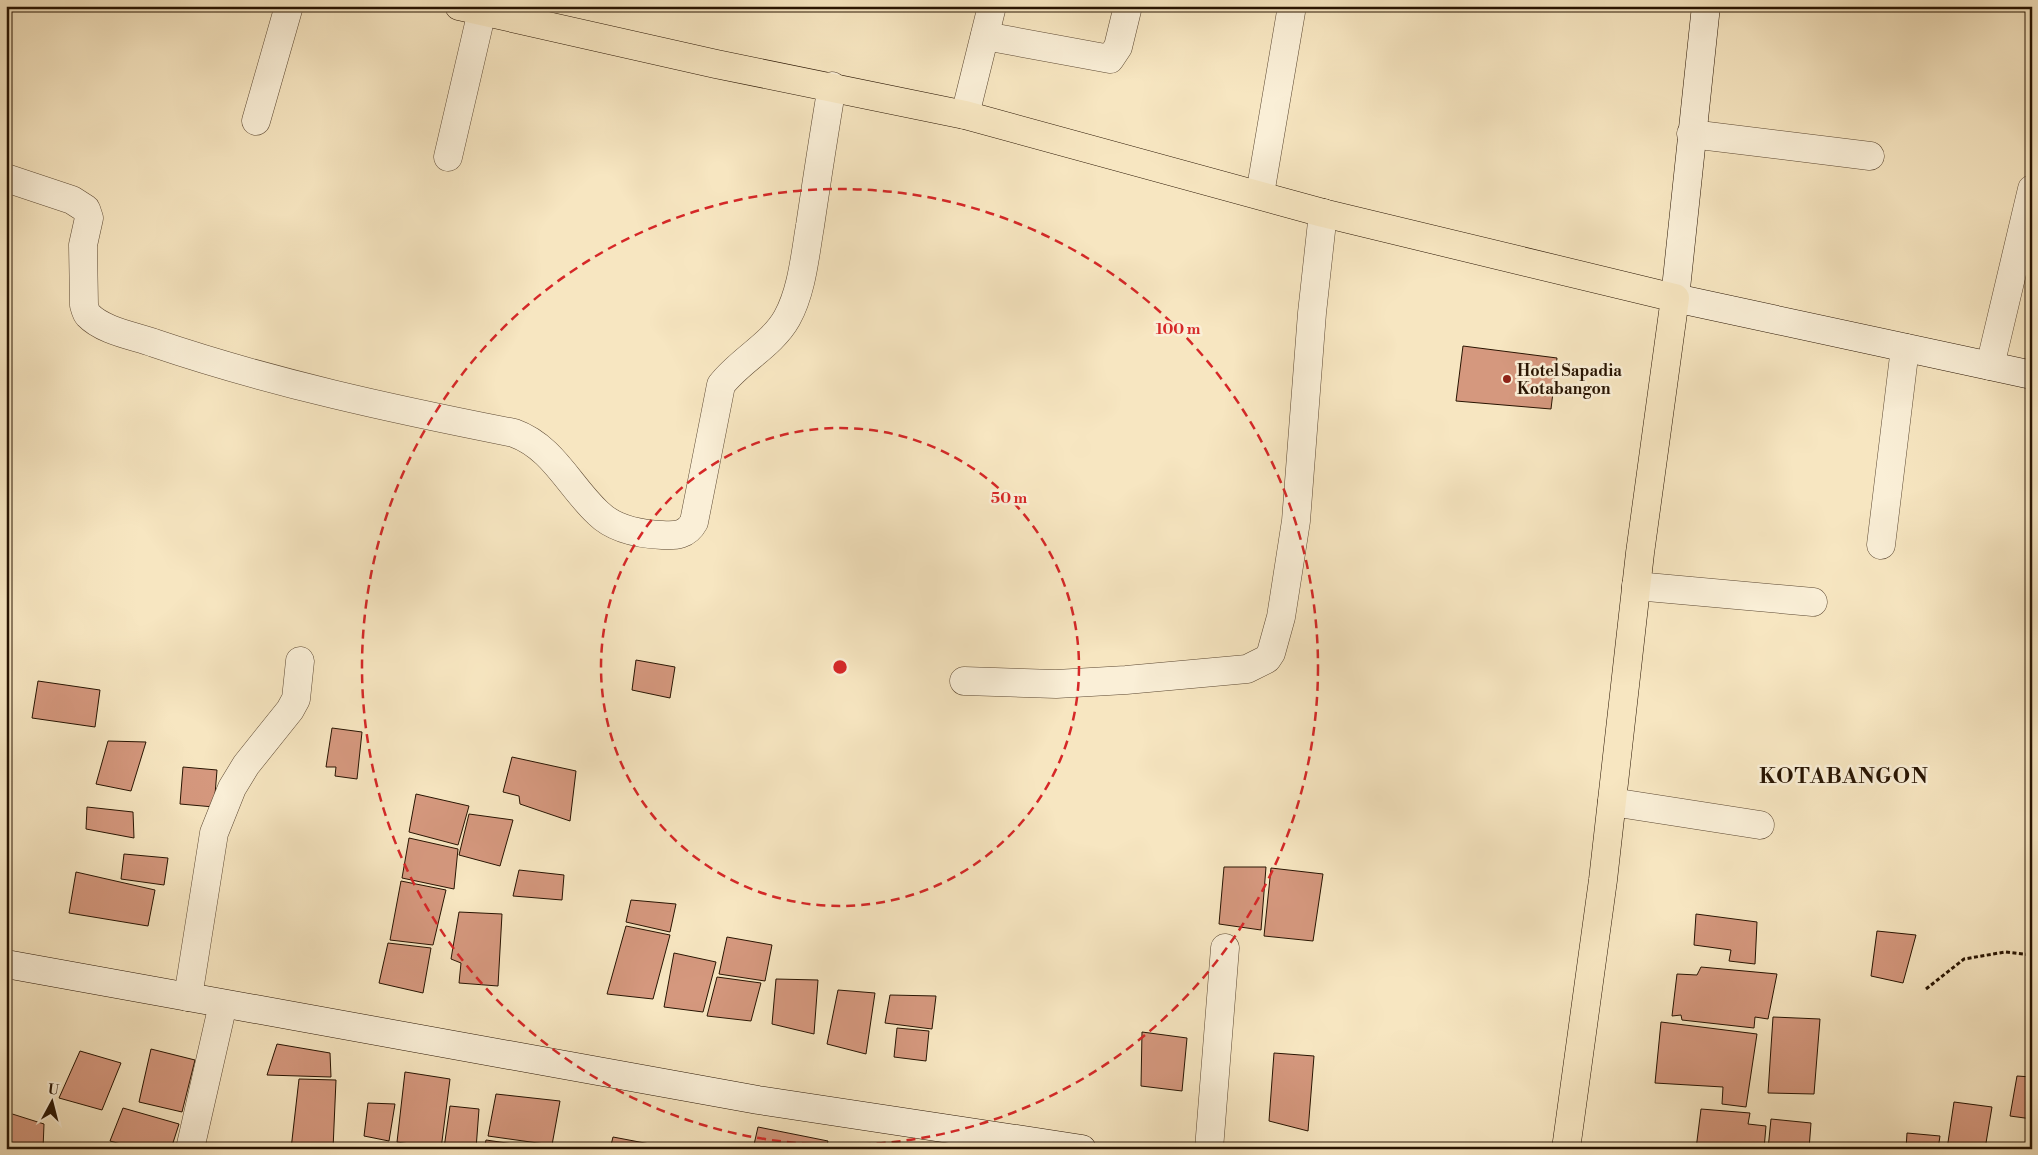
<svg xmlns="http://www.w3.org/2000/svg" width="2038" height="1155" font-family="'Libre Bodoni',serif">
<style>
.building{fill:#d5987e;stroke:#281402}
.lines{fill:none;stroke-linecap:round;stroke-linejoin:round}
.street-casing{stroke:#5c4832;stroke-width:29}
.secondary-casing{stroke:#281402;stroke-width:29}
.highway-casing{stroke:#281402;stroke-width:29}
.path{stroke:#281402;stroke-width:3;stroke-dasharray:4 2.5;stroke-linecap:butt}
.street{stroke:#faefd7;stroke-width:28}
.secondary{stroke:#faefd7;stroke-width:28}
.highway{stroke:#f7e6c1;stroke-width:28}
.ring{fill:none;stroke:#d62828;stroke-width:2.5;stroke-dasharray:9 6}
.poi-dot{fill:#8f2418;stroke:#faefd7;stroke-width:2}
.labels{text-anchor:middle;stroke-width:5;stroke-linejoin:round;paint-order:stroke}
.poi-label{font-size:16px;font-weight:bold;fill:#281402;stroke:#faefd7;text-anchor:start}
.district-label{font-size:21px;font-weight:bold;letter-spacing:1px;fill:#281402;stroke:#faefd7}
.centre{fill:#d62828;stroke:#faefd7;stroke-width:2.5}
.ring-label{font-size:15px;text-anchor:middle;font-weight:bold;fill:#d62828;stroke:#faefd7;stroke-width:5;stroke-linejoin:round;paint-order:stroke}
</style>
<rect width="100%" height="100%" fill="#f7e6c1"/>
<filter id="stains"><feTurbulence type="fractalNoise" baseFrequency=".004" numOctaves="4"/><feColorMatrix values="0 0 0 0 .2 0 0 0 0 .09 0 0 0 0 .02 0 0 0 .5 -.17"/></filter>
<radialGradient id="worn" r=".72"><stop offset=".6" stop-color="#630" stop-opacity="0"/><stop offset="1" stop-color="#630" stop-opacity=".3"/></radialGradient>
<!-- building -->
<g class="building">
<path d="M1463 346 1557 358 1551 409 1456 401Z"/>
<path d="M636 660 675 667 670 698 632 690Z"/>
<path d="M38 681 100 690 95 727 32 718Z"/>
<path d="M332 728 362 732 357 779 335 776 336 767H326Z"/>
<path d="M108 741 146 742 131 791 96 784Z"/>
<path d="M512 757 576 771 570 821 520 804 519 796 503 792Z"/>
<path d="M183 767 217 770 214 807 180 804Z"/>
<path d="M416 794 469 806 458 845 409 832Z"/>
<path d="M87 807 133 812 134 838 86 829Z"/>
<path d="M469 814 513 820 500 866 459 855Z"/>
<path d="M409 838 458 849 454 889 402 878Z"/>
<path d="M124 854 168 858 164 885 121 879Z"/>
<path d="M1224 867H1266L1261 930 1219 924Z"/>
<path d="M1271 868 1323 874 1313 941 1264 936Z"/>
<path d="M519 870 564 875 562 900 513 896Z"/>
<path d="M76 872 155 890 148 926 69 913Z"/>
<path d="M401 881 446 890 433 945 390 940Z"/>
<path d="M631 900 676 904 670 932 626 922Z"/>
<path d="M459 912 502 914 498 986 459 983 461 963 451 959Z"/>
<path d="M1696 914 1757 922 1755 964 1729 961 1731 950 1694 945Z"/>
<path d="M626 926 670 935 653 999 607 994Z"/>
<path d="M1877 931 1916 935 1903 983 1871 976Z"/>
<path d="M727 937 772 945 765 981 719 974Z"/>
<path d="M388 943 431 948 423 993 379 983Z"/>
<path d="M674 953 716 962 703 1012 664 1007Z"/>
<path d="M1701 967 1777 974 1768 1019 1755 1017 1754 1028 1682 1020 1681 1015 1672 1016 1677 974 1697 975Z"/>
<path d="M717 977 761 983 751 1021 707 1016Z"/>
<path d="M776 979 818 980 814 1034 772 1024Z"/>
<path d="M838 990 875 993 866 1054 827 1044Z"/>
<path d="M890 995 936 996 932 1029 885 1023Z"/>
<path d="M1773 1017 1820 1019 1814 1094 1768 1093Z"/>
<path d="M1661 1022 1757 1034 1746 1107 1722 1104 1723 1087 1655 1083Z"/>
<path d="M897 1028 929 1031 926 1061 894 1057Z"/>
<path d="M1142 1032 1187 1038 1182 1091 1141 1086Z"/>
<path d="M277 1044 330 1053 331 1077 267 1075Z"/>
<path d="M151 1049 195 1060 182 1112 139 1102Z"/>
<path d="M80 1051 121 1063 102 1110 59 1098Z"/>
<path d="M1274 1053 1314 1056 1308 1131 1269 1121Z"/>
<path d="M405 1072 450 1079 441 1149 397 1142Z"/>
<path d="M2017 1076 2032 1077V1119L2010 1116Z"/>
<path d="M299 1079 336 1080 333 1149H291Z"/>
<path d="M496 1094 560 1101 552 1145 488 1136Z"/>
<path d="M1954 1102 1992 1107 1985 1149H1947Z"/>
<path d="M368 1103 395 1104 389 1141 364 1136Z"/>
<path d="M450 1106 479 1109 476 1149 444 1148Z"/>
<path d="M123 1108 179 1124 171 1149H139L110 1141Z"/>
<path d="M1701 1109 1750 1113 1748 1124 1766 1126 1764 1149H1696Z"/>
<path d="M6 1112 44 1124 43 1149H6Z"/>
<path d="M1771 1119 1811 1123 1809 1149H1768Z"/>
<path d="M758 1127 828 1141 826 1149H753Z"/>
<path d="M1907 1133 1940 1136 1938 1149H1906Z"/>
<path d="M613 1137 650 1144V1149H610Z"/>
<path d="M486 1140 541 1148 484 1149Z"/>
<path d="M1812 1145 1842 1149H1812Z"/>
</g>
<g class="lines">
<!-- street casing -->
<g class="street-casing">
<g id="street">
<path d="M985 36 1110 59 1118 47 1128 6"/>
<path d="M965 115 992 6"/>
<path d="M256 121 289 6"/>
<path d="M1691 134 1870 156"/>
<path d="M448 157 482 11"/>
<path d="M6 178 72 200 86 209 89 218 83 245 84 305C85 309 86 313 88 315 103 331 135 336 154 343 272 383 392 409 514 433 553 447 569 486 598 513 614 529 640 534 662 535 676 536 687 535 694 522L721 385C739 361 772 345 787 318 802 291 805 255 810 226 817 179 824 133 832 86"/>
<path d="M1260 194 1292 6"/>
<path d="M1990 366 2032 189"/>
<path d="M1881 545 1905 348"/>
<path d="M1636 586 1813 602"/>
<path d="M964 681 1056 684 1126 680 1247 669 1267 659 1271 653 1281 617 1296 521 1312 313 1323 213"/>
<path d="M1612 802 1760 825"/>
<path d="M188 997 214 833 232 788 246 765 290 710 296 699 300 661"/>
<path d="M190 1149 223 1004"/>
<path d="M1209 1149 1225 948"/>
</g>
</g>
<!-- secondary casing -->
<g class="secondary-casing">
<g id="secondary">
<path d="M1706 6 1675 298 2032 375"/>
<path d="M6 964 758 1100 1082 1149"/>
</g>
</g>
<!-- highway casing -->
<g class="highway-casing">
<path id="highway" d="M459 6 716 64 965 115 1323 213 1675 298 1640 553 1603 880 1566 1149"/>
</g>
<!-- path -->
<path class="path" d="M1926 989 1964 959 2005 952 2032 955"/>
<!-- street -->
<use href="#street" class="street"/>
<!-- secondary -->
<use href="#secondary" class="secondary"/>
<!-- highway -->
<use href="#highway" class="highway"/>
</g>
<!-- distance rings -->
<g class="ring">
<circle cx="840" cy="667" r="239"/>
<circle cx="840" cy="667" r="478"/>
</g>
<!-- markers -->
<circle class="poi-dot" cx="1507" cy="379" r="5"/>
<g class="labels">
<!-- poi labels -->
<g class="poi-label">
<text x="1517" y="376">Hotel Sapadia<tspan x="1517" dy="18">Kotabangon</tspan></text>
</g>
<!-- district labels -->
<g class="district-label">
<text x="1844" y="783">KOTABANGON</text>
</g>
</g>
<circle cx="840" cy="667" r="8" class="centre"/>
<g class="ring-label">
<text x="1178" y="334">100 m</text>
<text x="1009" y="503">50 m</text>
</g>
<!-- margin -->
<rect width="2038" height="1155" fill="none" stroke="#f7e6c1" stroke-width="25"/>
<rect x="8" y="8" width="2023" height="1140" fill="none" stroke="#281402" stroke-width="2.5"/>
<rect x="12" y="12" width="2013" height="1130" fill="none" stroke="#281402"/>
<!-- north arrow -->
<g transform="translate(52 1102) rotate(7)" stroke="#faefd7" stroke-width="4" paint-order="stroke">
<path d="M0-4L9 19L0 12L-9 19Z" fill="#281402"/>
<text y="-8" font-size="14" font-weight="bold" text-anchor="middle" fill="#281402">U</text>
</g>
<rect width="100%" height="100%" filter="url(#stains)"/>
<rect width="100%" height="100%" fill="url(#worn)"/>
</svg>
